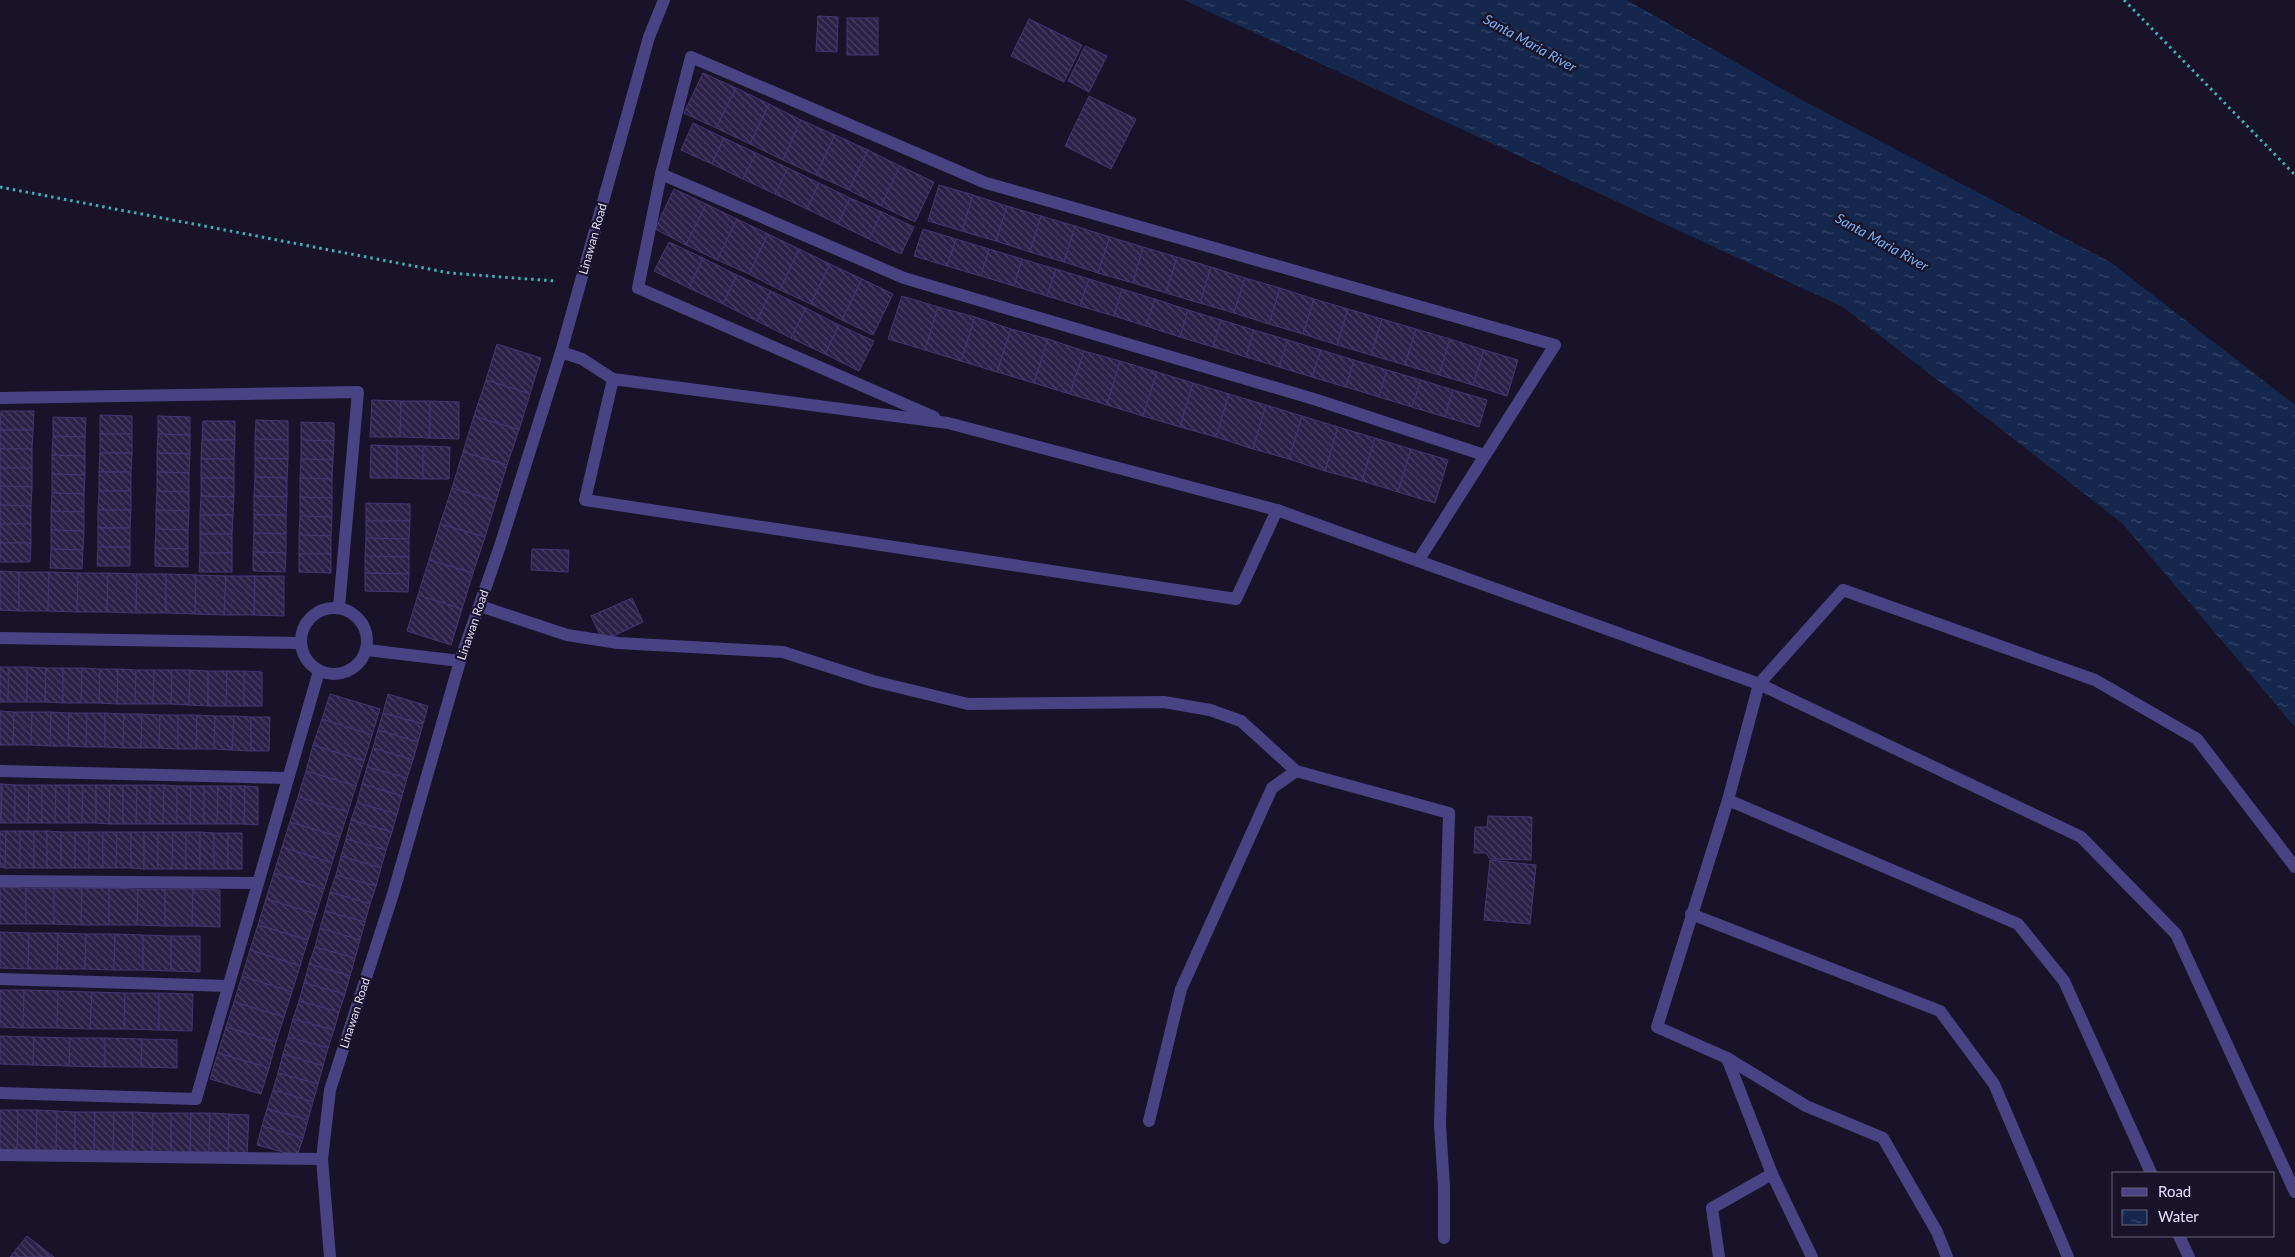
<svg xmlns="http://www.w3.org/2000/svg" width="2295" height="1257" font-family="Lato,sans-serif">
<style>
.water{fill:url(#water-ripples)}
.building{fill:url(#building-back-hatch);stroke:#453672}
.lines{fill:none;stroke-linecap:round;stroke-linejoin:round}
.path{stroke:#3db2b1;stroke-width:3;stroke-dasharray:2.5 4;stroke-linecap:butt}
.minor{stroke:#494384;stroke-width:12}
.labels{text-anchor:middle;stroke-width:4.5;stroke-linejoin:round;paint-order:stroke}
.street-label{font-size:12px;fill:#e4dffc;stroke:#181329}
.water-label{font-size:14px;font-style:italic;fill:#77b2f2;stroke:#181329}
</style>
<defs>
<pattern id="water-ripples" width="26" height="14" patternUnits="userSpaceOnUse" patternTransform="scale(1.25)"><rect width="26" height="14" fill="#15274c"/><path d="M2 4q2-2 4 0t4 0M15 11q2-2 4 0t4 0" fill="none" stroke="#374667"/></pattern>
<pattern id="building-back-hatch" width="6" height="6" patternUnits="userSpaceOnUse" patternTransform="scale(1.25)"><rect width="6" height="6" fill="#2b2148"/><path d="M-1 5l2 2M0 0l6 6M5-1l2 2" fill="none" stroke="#4a4163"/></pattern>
</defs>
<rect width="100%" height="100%" fill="#181329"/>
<!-- water -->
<path class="water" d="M1184 0H1627L1798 98 2110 262 2295 405V727L2122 523 1843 307Z"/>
<!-- building -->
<g class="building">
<path d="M818 16 838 17 837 52 816 51Z"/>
<rect x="847" y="18" width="31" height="37"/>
<path d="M1029 19 1082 45 1064 82 1011 56Z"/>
<path d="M1085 46 1107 56 1089 92 1068 81Z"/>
<path d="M703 73 736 88 716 128 684 113Z"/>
<path d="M736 88 769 104 750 144 716 128Z"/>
<path d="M1089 96 1136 119 1111 169 1065 146Z"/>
<path d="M769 104 801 120 783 160 750 144Z"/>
<path d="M801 120 835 135 816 175 783 160Z"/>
<path d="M693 123 724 138 712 164 681 150Z"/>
<path d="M835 135 868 150 849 190 816 175Z"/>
<path d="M724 138 756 153 743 179 712 164Z"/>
<path d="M868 150 900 166 881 206 849 190Z"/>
<path d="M756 153 788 168 775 194 743 179Z"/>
<path d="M900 166 934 182 915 222 881 206Z"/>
<path d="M788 168 819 183 807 209 775 194Z"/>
<path d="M819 183 850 198 838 224 807 209Z"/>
<path d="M939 185 973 195 962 231 928 221Z"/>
<path d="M674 189 706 204 686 245 655 229Z"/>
<path d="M973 195 1007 206 996 241 962 231Z"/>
<path d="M850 198 882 212 869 239 838 224Z"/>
<path d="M706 204 737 219 717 260 686 245Z"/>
<path d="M1007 206 1041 216 1030 252 996 241Z"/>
<path d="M882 212 914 227 901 254 869 239Z"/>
<path d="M1041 216 1075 226 1064 262 1030 252Z"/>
<path d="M737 219 768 234 749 274 717 260Z"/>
<path d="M1075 226 1110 237 1098 273 1064 262Z"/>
<path d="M923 229 956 239 947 266 914 256Z"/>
<path d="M768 234 799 249 780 290 749 274Z"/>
<path d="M1110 237 1143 247 1133 283 1098 273Z"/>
<path d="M956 239 989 249 981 276 947 266Z"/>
<path d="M669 242 703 258 689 288 654 271Z"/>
<path d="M1143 247 1177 257 1166 293 1133 283Z"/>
<path d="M799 249 830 264 811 304 780 290Z"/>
<path d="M989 249 1022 259 1014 286 981 276Z"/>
<path d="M1177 257 1211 267 1200 303 1166 293Z"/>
<path d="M703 258 737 275 723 304 689 288Z"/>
<path d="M1022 259 1056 269 1047 296 1014 286Z"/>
<path d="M830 264 862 279 842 320 811 304Z"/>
<path d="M1211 267 1245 278 1234 313 1200 303Z"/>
<path d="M1056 269 1089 279 1080 306 1047 296Z"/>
<path d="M737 275 771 291 757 321 723 304Z"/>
<path d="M1245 278 1280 288 1269 324 1234 313Z"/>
<path d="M862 279 893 294 873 335 842 320Z"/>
<path d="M1089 279 1122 289 1114 316 1080 306Z"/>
<path d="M1280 288 1314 299 1303 334 1269 324Z"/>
<path d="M1122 289 1155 299 1146 326 1114 316Z"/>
<path d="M771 291 806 308 791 338 757 321Z"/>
<path d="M902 296 938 307 925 350 888 339Z"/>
<path d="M1155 299 1188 310 1180 337 1146 326Z"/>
<path d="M1314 299 1348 309 1337 345 1303 334Z"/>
<path d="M938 307 975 317 961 361 925 350Z"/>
<path d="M806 308 839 325 825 354 791 338Z"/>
<path d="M1348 309 1382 319 1371 355 1337 345Z"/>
<path d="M1188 310 1221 320 1213 347 1180 337Z"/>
<path d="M975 317 1011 329 997 372 961 361Z"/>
<path d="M1382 319 1416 329 1405 365 1371 355Z"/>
<path d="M1221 320 1254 330 1246 357 1213 347Z"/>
<path d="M839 325 874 341 859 371 825 354Z"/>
<path d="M1011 329 1048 339 1034 383 997 372Z"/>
<path d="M1416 329 1450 339 1439 375 1405 365Z"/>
<path d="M1254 330 1288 340 1279 367 1246 357Z"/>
<path d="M1048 339 1084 351 1070 394 1034 383Z"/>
<path d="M1450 339 1484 350 1473 385 1439 375Z"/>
<path d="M1288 340 1321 350 1312 377 1279 367Z"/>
<path d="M497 344 541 358 530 394 486 380Z"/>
<path d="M1321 350 1354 360 1346 387 1312 377Z"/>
<path d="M1484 350 1518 360 1507 396 1473 385Z"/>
<path d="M1084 351 1120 361 1107 405 1070 394Z"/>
<path d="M1354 360 1387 370 1379 397 1346 387Z"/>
<path d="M1120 361 1157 372 1143 416 1107 405Z"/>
<path d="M1387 370 1421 380 1412 407 1379 397Z"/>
<path d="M1157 372 1193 383 1180 427 1143 416Z"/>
<path d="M486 380 530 394 519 430 474 416Z"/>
<path d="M1421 380 1453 390 1445 417 1412 407Z"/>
<path d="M1193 383 1229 394 1216 437 1180 427Z"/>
<path d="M1453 390 1487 400 1479 427 1445 417Z"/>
<path d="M1229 394 1266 405 1253 449 1216 437Z"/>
<path d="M372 400 401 401 400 437H370Z"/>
<path d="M401 401H430V438L400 437Z"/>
<path d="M430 401 459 402V439L430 438Z"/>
<path d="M1266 405 1302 416 1289 459 1253 449Z"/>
<path d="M1 411H34L33 430H0Z"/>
<path d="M100 415 132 416V434H100Z"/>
<path d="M158 416 190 417V435L158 434Z"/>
<path d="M474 416 519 430 507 465 463 452Z"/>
<path d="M1302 416 1338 427 1325 471 1289 459Z"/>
<path d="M53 417 86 418 85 437 53 436Z"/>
<path d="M256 420 288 421V440L255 439Z"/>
<path d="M203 421H235V440H202Z"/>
<path d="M301 422 334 423V441L301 440Z"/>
<path d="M1338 427 1375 438 1362 481 1325 471Z"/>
<path d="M0 430H33L32 449H0Z"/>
<rect x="100" y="434" width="32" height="19"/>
<path d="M158 434 190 435V454L157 453Z"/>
<path d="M53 436 85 437V456L52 455Z"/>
<path d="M1375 438 1411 449 1398 492 1362 481Z"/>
<path d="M255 439 288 440V459L255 458Z"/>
<path d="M202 440H235L234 459H201Z"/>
<path d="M301 440 334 441 333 460 301 459Z"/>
<path d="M371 445 397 446V478H370Z"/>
<path d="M397 446H423V479L397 478Z"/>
<path d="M423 446 450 447 449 479H423Z"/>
<rect x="0" y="449" width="32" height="19"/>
<path d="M1411 449 1448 460 1435 503 1398 492Z"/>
<path d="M463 452 507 465 496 501 452 488Z"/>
<path d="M100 453H132L131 472H99Z"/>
<path d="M157 453 190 454 189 473 157 472Z"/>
<path d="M52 455 85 456V475L52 474Z"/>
<path d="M255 458 288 459 287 478 255 477Z"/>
<rect x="201" y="459" width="33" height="19"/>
<path d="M301 459 333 460 332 479 300 478Z"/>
<path d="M0 468H32V487L0 486Z"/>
<rect x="99" y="472" width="32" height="19"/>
<path d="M157 472 189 473V492L157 491Z"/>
<path d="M52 474 85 475 84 494 52 493Z"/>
<path d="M255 477 287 478V497L254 496Z"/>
<path d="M201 478H234V497L201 496Z"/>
<path d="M300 478 332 479V498L300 497Z"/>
<path d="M0 486 32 487 31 506 0 505Z"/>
<path d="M452 488 496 501 485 537 440 524Z"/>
<path d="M99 491H131V510H98Z"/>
<path d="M157 491 189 492V511L156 510Z"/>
<path d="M52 493 84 494V512L51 511Z"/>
<path d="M201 496 234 497 233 515H200Z"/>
<path d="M254 496 287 497 286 515H254Z"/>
<path d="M300 497 332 498V517L300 516Z"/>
<path d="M366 503 410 504V521H366Z"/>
<path d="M0 505 31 506V524H0Z"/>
<path d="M98 510H131L130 528H98Z"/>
<path d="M156 510 189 511 188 530 156 529Z"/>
<path d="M51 511 84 512V531L51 530Z"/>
<path d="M200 515H233L232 534H200Z"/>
<path d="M254 515H286V534L254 533Z"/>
<path d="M300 516 332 517 331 536 299 535Z"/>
<path d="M366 521H410L409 539 366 538Z"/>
<rect x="0" y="524" width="31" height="19"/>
<path d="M440 524 485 537 473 573 429 560Z"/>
<rect x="98" y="528" width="32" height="19"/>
<path d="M156 529 188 530V549L155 548Z"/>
<path d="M51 530 84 531 83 550 51 549Z"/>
<path d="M254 533 286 534V553L253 552Z"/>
<rect x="200" y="534" width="32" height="19"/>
<path d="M299 535 331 536V554H299Z"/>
<path d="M366 538 409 539V557L365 556Z"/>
<path d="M0 543H31L30 562H0Z"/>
<path d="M98 547H130V566H97Z"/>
<path d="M155 548 188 549V567L155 566Z"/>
<path d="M51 549 83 550 82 569 50 568Z"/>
<path d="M532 549 569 550 568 572 531 570Z"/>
<path d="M253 552 286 553 285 572 253 571Z"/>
<path d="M200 553H232V572H199Z"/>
<path d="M299 554H331V573L299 572Z"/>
<path d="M365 556 409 557V574L365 573Z"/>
<path d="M429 560 473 573 462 609 418 595Z"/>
<path d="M0 571 19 572V611L0 610Z"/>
<path d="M19 572H49L48 611H19Z"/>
<path d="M49 572 78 573 77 612 48 611Z"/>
<path d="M78 573H108L107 612H77Z"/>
<path d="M108 573 137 574 136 613 107 612Z"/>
<path d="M365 573 409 574 408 592 365 591Z"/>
<path d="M137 574H166V613H136Z"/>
<path d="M166 574 196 575 195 614 166 613Z"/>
<path d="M196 575 226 576 224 615 195 614Z"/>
<path d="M226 576H255L254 615H224Z"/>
<path d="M255 576H284V616L254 615Z"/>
<path d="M418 595 462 609 451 645 407 631Z"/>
<path d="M632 598 643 622 603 641 591 616Z"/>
<path d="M0 667H9L8 702H0Z"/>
<path d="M9 667H27V702H8Z"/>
<path d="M27 667 46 668 45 702H27Z"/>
<path d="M46 668H63V703L45 702Z"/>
<path d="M63 668H82L81 703H63Z"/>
<path d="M82 668 100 669 99 703H81Z"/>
<path d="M100 669H118L117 704 99 703Z"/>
<path d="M118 669 136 670 135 704H117Z"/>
<path d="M136 670H154L153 704H135Z"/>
<path d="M154 670H172L171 704H153Z"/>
<path d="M172 670H190L189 705 171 704Z"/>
<path d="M190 670 208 671V706L189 705Z"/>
<path d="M208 671H227L226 706H208Z"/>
<path d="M227 671H244V706H226Z"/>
<path d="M244 671 262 672V706H244Z"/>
<path d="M330 694 380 709 372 735 322 719Z"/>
<path d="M388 694 428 706 423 724 383 713Z"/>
<path d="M0 711 14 712 13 745H0Z"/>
<path d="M14 712H32L31 745H13Z"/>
<path d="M32 712H51L50 746 31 745Z"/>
<path d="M51 712 69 713 68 746H50Z"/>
<path d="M69 713H87L86 747 68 746Z"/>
<path d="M87 713H105V747H86Z"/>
<path d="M105 713 124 714 123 748 105 747Z"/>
<path d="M383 713 423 724 418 742 378 730Z"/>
<path d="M124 714H142L141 748H123Z"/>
<path d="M142 714 160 715 159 748H141Z"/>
<path d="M160 715H178V749L159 748Z"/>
<path d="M178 715H197L196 749H178Z"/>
<path d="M197 715 215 716 214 749H196Z"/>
<path d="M215 716H234L232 750 214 749Z"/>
<path d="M234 716 251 717V751L232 750Z"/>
<path d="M251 717H270L269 751H251Z"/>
<path d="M322 719 372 735 364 761 313 745Z"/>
<path d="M378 730 418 742 413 760 373 748Z"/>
<path d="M313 745 364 761 356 786 306 771Z"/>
<path d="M373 748 413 760 407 778 367 767Z"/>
<path d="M367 767 407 778 402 796 362 784Z"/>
<path d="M306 771 356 786 348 812 298 797Z"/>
<path d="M0 784H2L1 823H0Z"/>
<path d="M2 784 15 785V823H1Z"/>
<path d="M362 784 402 796 397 814 357 803Z"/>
<path d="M15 785H29L28 823H15Z"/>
<path d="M29 785H42V823H28Z"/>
<path d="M42 785H56L55 823H42Z"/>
<path d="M56 785H69V823H55Z"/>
<path d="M69 785H83L82 823H69Z"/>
<path d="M83 785H96V823H82Z"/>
<path d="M96 785H110L109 824 96 823Z"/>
<path d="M110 785H123V824H109Z"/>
<path d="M123 785H137L136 824H123Z"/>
<path d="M137 785H150V824H136Z"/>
<path d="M150 785H164L163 824H150Z"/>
<path d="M164 785 177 786V824H163Z"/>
<path d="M177 786H191L190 824H177Z"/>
<path d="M191 786H204V824H190Z"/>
<path d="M204 786H218L217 824H204Z"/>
<path d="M218 786H231V824H217Z"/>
<path d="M231 786H245L244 824H231Z"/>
<path d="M245 786 258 787V825L244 824Z"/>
<path d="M298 797 348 812 340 837 290 822Z"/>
<path d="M357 803 397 814 392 832 351 820Z"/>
<path d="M1488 816 1532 817 1531 860 1490 859 1486 853H1474L1475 827H1487Z"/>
<path d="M351 820 392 832 386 850 346 839Z"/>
<path d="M290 822 340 837 332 863 282 847Z"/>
<path d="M0 831H6L5 868 0 867Z"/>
<path d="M6 831H20V868H5Z"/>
<rect x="20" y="831" width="14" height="37"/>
<rect x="34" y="831" width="13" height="37"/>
<path d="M47 831 61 832V868H47Z"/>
<rect x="61" y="832" width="14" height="36"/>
<rect x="75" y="832" width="14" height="36"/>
<rect x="89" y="832" width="14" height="36"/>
<path d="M103 832H117L116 868H103Z"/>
<path d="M117 832H131V868H116Z"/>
<path d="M131 832H144V869L131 868Z"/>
<rect x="144" y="832" width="14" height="37"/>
<path d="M158 832H173L172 869H158Z"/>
<path d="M173 832H186V869H172Z"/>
<rect x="186" y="832" width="14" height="37"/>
<path d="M200 832 214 833V869H200Z"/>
<rect x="214" y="833" width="14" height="36"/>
<rect x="228" y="833" width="14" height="36"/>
<path d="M346 839 386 850 381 868 341 856Z"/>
<path d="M282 847 332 863 324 889 274 873Z"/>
<path d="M341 856 381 868 376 886 336 875Z"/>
<path d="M1490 860 1536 865 1530 924 1484 920Z"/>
<path d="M274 873 324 889 316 914 266 899Z"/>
<path d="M336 875 376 886 370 904 330 892Z"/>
<path d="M0 887 26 888V924H0Z"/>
<rect x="26" y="888" width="28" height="36"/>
<path d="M54 888H82L81 925 54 924Z"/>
<path d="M82 888H109V925H81Z"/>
<path d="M109 888 138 889 137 925H109Z"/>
<path d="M138 889H165V926L137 925Z"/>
<path d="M165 889H193L192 926H165Z"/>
<path d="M193 889 220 890V927L192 926Z"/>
<path d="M330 892 370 904 365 922 325 911Z"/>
<path d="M266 899 316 914 308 940 258 925Z"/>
<path d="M325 911 365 922 360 940 320 928Z"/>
<path d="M258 925 308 940 300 966 250 950Z"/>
<path d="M320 928 360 940 355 958 315 947Z"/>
<path d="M0 932 29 933 28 969 0 968Z"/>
<path d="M29 933H58L57 969H28Z"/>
<path d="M58 933 86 934 85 969H57Z"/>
<path d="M86 934H115L114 970 85 969Z"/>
<path d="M115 934 143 935V970H114Z"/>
<path d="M143 935 171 936V971L143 970Z"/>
<path d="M171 936H200V972L171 971Z"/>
<path d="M315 947 355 958 350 976 309 964Z"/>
<path d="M250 950 300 966 292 992 242 976Z"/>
<path d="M309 964 350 976 345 994 304 983Z"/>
<path d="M242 976 292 992 284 1017 234 1002Z"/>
<path d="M304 983 345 994 339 1012 299 1001Z"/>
<path d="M0 990H24L23 1028 0 1027Z"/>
<path d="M24 990 58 991 57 1028H23Z"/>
<path d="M58 991 92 992 90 1029 57 1028Z"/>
<path d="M92 992 125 993 124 1029H90Z"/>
<path d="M125 993H159V1030L124 1029Z"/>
<path d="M159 993 193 994 192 1031 159 1030Z"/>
<path d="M299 1001 339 1012 334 1030 293 1019Z"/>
<path d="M234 1002 284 1017 276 1042 226 1027Z"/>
<path d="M293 1019 334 1030 328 1048 288 1037Z"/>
<path d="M226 1027 276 1042 269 1068 218 1053Z"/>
<path d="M0 1036 34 1037 33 1065 0 1064Z"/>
<path d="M34 1037 70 1038 69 1066 33 1065Z"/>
<path d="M288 1037 328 1048 323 1066 283 1054Z"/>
<path d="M70 1038H105V1067L69 1066Z"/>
<path d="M105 1038 142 1039 141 1067H105Z"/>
<path d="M142 1039 177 1040V1068L141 1067Z"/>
<path d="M218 1053 269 1068 261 1094 210 1079Z"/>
<path d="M283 1054 323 1066 318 1084 278 1073Z"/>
<path d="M278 1073 318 1084 313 1102 273 1090Z"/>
<path d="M273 1090 313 1102 308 1120 267 1109Z"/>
<path d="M267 1109 308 1120 303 1138 262 1126Z"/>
<path d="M0 1110H18L17 1151H0Z"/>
<path d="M18 1110H37L36 1151H17Z"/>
<path d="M37 1110 57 1111 56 1152 36 1151Z"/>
<path d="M57 1111 75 1112V1152H56Z"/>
<path d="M75 1112H95L94 1152H75Z"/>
<path d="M95 1112H114L113 1152H94Z"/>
<path d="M114 1112H133L132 1153 113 1152Z"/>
<path d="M133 1112 153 1113 152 1154 132 1153Z"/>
<path d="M153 1113H171V1154H152Z"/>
<path d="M171 1113H191L190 1154H171Z"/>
<path d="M191 1113H210L209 1154H190Z"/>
<path d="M210 1113 229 1114 228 1155 209 1154Z"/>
<path d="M229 1114 249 1115 247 1155H228Z"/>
<path d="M262 1126 303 1138 297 1156 257 1145Z"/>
<path d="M27 1236 54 1257H10Z"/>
</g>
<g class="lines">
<!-- path -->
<g class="path">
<path d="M2124 0 2295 175"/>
<path d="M0 187 450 273 555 281"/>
</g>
<!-- minor -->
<g class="minor">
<path d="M661 174 904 278 1317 400 1484 455"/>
<path d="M561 352 582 359 613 379 948 423 1277 510 1759 684 2081 837 2176 934 2295 1192"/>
<path d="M613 379 585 500 1236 599 1277 510"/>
<path d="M0 398 358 392 339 607"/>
<path d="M934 417 638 288 661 174 691 57 986 183 1555 345 1418 561"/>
<path d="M480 606 567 635 618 643 783 652 873 681 968 704 1164 702 1210 710 1241 721 1296 771"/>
<circle cx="334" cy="641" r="33"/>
<path d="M0 638 300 643"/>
<path d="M367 650 460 661"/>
<path d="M0 771 287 778"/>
<path d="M1728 800 2018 924 2064 981 2151 1173"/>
<path d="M0 881 258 883"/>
<path d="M1691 914 1940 1011 1994 1084 2068 1257"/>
<path d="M0 979 228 986"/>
<path d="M1727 1058 1772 1174 1812 1257"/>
<path d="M0 1093 196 1099 319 671"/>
<path d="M1149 1121 1181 989 1272 788 1296 771 1449 813 1440 1125 1444 1187V1238"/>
<path d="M0 1155 322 1159"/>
<path d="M2179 1236 2189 1257"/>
<path d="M330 1257 322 1159 330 1090 393 894 460 661 500 546 561 352 649 37 664 0"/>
<path d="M1719 1257 1712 1208 1772 1174"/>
<path d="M1947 1257 1937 1232 1883 1138 1806 1106 1727 1058 1657 1027 1728 800 1759 684 1843 590 2095 680 2197 739 2295 867"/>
</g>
</g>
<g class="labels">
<!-- street labels -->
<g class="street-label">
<text transform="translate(593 239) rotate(-74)" y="4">Linawan Road</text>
<text transform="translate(473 625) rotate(-71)" y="4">Linawan Road</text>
<text transform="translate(355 1013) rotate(-72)" y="4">Linawan Road</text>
</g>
<!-- water labels -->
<g class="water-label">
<text transform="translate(1530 43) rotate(29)" y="5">Santa Maria River</text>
<text transform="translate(1882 242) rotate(29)" y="5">Santa Maria River</text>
</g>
</g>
<!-- legend -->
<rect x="2112" y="1172" width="162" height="65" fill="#181329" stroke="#6a657d"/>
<rect x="2122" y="1188" width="25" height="8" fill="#494384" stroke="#6a657d"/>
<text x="2158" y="1197" font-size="15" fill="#e4dffc">Road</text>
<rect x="2122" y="1210" width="25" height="15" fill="url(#water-ripples)" stroke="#6a657d"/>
<text x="2158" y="1222" font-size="15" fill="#e4dffc">Water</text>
</svg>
